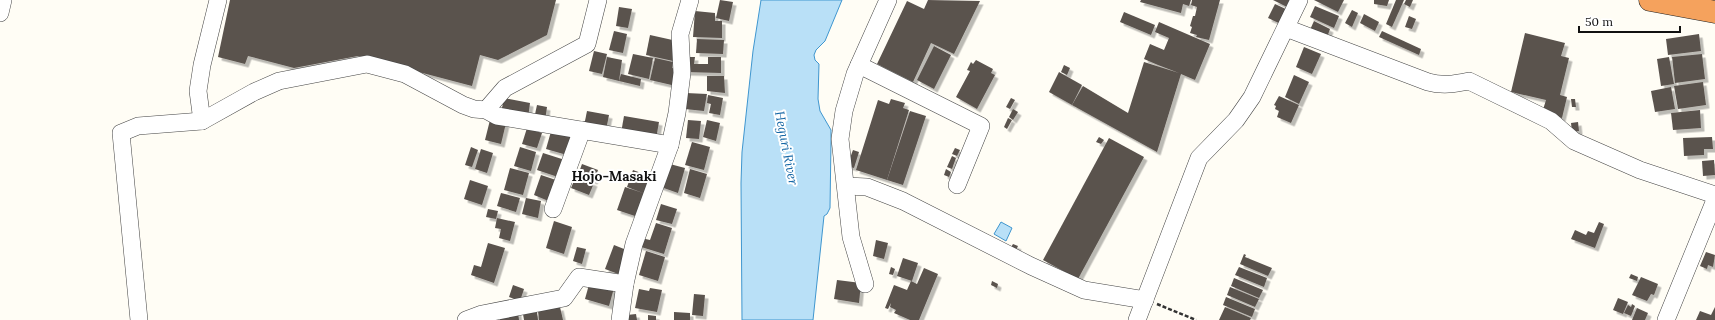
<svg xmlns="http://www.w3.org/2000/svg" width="1715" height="320" font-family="Lora,serif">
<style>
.water{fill:#b9e0f7;stroke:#3f96cf}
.building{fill:#5a524d;filter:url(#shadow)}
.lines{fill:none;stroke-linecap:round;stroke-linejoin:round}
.minor-casing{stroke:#444;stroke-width:18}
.highway-casing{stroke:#222;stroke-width:23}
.path{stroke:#333;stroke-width:2.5;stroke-dasharray:4 2;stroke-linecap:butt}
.minor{stroke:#fff;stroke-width:17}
.highway{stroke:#f5a25d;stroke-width:22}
.labels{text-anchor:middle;stroke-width:4;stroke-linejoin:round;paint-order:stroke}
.water-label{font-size:13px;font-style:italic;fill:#1768a6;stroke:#fff}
.quarter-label{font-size:14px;font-weight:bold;fill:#111;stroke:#fff}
</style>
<defs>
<filter id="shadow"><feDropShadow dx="3.5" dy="3.5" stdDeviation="0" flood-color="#0004"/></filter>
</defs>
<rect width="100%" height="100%" fill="#fffdf5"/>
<!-- water -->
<g class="water">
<path d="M761 0H842L825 41 816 50 814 55 815 60 819 64 818 99 820 111 831 130V142L830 208 827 214 824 216 813 320H742L741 183 742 152 753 51Z"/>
<path d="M1001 222 1012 228 1006 241 994 234Z"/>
</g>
<!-- building -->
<g class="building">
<path d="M230 0H556L547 35 498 60 480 55 472 86 358 56 294 68 248 56 245 64 218 57Z"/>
<path d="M720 0 733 2 729 21 716 18Z"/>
<path d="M928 0 980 1 954 54 931 43 913 82 877 64 907 1 924 9Z"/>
<path d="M1141 0H1191L1189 6 1183 4 1181 13 1140 2Z"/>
<path d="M1192 0H1220L1209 40 1196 37 1197 35 1190 33 1192 27 1190 26 1193 16H1195L1197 7 1191 5Z"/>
<path d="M1273 0H1296L1291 9Z"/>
<path d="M1314 0H1344L1338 12Z"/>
<path d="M1374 0H1389L1387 6 1374 4Z"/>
<path d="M1396 0H1404L1392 27 1386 24Z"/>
<path d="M1406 0H1413L1410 7 1404 4Z"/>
<path d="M1275 4 1290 11 1283 25 1268 18Z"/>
<path d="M1315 6 1339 16 1334 28 1310 17Z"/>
<path d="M619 7 632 9 628 28 616 26Z"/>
<path d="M1352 10 1358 13 1352 27 1345 23Z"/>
<path d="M695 11 715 13V21H722V38L693 37Z"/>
<path d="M1124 12 1155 25 1151 35 1120 22Z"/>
<path d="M1364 14 1379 22 1375 31 1360 23Z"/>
<path d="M1409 16 1416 19 1412 29 1405 27Z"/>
<path d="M1314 21 1330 29 1326 40 1309 32Z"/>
<path d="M1159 22 1210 44 1195 80 1181 74 1157 152 1072 105 1083 86 1128 113 1144 62 1179 73 1158 65 1162 56 1158 65 1144 59 1150 44 1164 50 1169 38 1155 32Z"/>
<path d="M614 31 627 34 623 53 609 50Z"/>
<path d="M1382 31 1421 49 1419 55 1379 37Z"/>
<path d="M1525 33 1565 43 1561 56 1569 58 1560 95 1567 97 1562 118 1542 113 1546 100 1511 92Z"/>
<path d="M1699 34 1701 51 1668 55 1666 39Z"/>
<path d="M650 35 677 41 673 61 646 55Z"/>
<path d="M697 39 724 40 723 54 696 53Z"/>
<path d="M934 46 951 55 934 89 917 80Z"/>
<path d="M1304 47 1321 54 1312 74 1296 67Z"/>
<path d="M594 51 607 54 602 74 589 71Z"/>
<path d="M633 54 653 58 649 79 628 74Z"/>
<path d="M1702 54 1705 79 1675 83 1672 57Z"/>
<path d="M607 57 622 60 619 81 603 77Z"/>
<path d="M685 57H695L694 64H708V57H721V73L685 72Z"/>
<path d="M1669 57 1674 84 1661 86 1657 59Z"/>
<path d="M655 58 673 62 672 68 680 70 676 86 650 80Z"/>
<path d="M976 60 993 69 991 73 995 75 977 109 956 97 970 71 967 70 971 62 973 64Z"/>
<path d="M1064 65 1070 68 1067 75 1061 72Z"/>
<path d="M1059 72 1082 85 1072 105 1049 92Z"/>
<path d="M621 74 641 79 640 86 619 81Z"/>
<path d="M1294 75 1309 82 1299 104 1285 97Z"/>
<path d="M707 76H724L725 93 707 91Z"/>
<path d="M1703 82 1706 105 1678 109 1674 86Z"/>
<path d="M1671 87 1675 109 1655 112 1651 91Z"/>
<path d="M686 93 707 94 704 111 685 109Z"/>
<path d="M708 95 723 98 720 115 709 113 711 104 707 103Z"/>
<path d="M1279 96 1299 105 1291 123 1277 117 1279 111 1275 109 1276 106 1274 105Z"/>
<path d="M504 98 530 103 528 118 501 113Z"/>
<path d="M1011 98 1015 100 1010 109 1006 107Z"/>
<path d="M891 99 905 103 903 108 909 110 887 180 856 170 878 100 889 104Z"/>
<path d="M1571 99H1575L1576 107H1572Z"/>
<path d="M537 105 547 107 545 121 534 119Z"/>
<path d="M1013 109 1018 112 1013 120 1009 117Z"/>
<path d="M1700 110 1701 128 1673 130 1671 113Z"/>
<path d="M587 111 609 115 606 130 584 126Z"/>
<path d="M910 111 926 116 903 185 887 180Z"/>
<path d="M624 116 659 122 656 139 621 133Z"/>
<path d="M1008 118 1012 120 1007 129 1004 127Z"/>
<path d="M490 120 506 123 501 144 485 140Z"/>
<path d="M688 120 701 121 699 139 686 138Z"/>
<path d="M707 120 720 123 716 141 703 137Z"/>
<path d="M1578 122 1579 131 1572 132 1571 123Z"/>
<path d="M527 128 542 133 537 148 522 144Z"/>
<path d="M552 128 573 134 567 155 546 149Z"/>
<path d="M1099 137 1104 140 1101 144 1096 142Z"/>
<path d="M1712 137 1713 149H1704V155L1684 156 1683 138Z"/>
<path d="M1109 138 1144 157 1078 279 1043 260Z"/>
<path d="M692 142 710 147 704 170 685 165Z"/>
<path d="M471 147 478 150 472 167 465 165Z"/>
<path d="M520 147 536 152 531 171 514 166Z"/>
<path d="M955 148 960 150 957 156 952 154Z"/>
<path d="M481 149 493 153 487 173 475 169Z"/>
<path d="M853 150 859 152 854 168 847 166Z"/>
<path d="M543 153 565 160 558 177 537 170Z"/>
<path d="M952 156 956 158 952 169 947 167Z"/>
<path d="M1714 160 1715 175 1703 176 1702 161Z"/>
<path d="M666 163 685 168 678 193 658 186Z"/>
<path d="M582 164 598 170 594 181 578 175Z"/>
<path d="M510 168 529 173 523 195 504 190Z"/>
<path d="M690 169 707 174 700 198 684 193Z"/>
<path d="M946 169 951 172 949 177 944 175Z"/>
<path d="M633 170 652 177 638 217 617 210 625 187 643 193 627 187Z"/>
<path d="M541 175 559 181 551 202 534 195Z"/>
<path d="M576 176 594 183 589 195 571 188Z"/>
<path d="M470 180 488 186 482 205 464 199Z"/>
<path d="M501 193 520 198 516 212 497 206Z"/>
<path d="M526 198 541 201 538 218 522 214Z"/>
<path d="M661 204 677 209 672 224 656 220Z"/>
<path d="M488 209 498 211 496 219 486 217Z"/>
<path d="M497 218 515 222 510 241 499 238 501 229 495 228Z"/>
<path d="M554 221 572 227 564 254 546 248Z"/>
<path d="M1599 222 1604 224 1595 248 1571 239 1575 230 1586 235 1588 231 1594 233Z"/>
<path d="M656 223 672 228 664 254 638 246 641 238 650 240Z"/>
<path d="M876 240 888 243 884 259 873 256Z"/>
<path d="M488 243 505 248 494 283 471 275 474 265 481 267Z"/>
<path d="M1013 244 1018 246 1015 252 1010 249Z"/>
<path d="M614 245 629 251 621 275 605 269Z"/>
<path d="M577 247 586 249 582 264 573 261Z"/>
<path d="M646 251 665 257 658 281 639 275Z"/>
<path d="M1706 252 1715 255 1713 267 1708 265 1707 269 1700 266Z"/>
<path d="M1244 254 1246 255 1245 257 1272 268 1268 276 1240 264Z"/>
<path d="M903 258 918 263 912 281 897 276Z"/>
<path d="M891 267 895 269 893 275 889 274Z"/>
<path d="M1239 267 1267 278 1264 287 1235 275Z"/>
<path d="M924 268 938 274 919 320H910L894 313 896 310 890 307 891 303 888 309 885 308 894 285 907 290 911 281 917 284Z"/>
<path d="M1631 274 1638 277 1637 281 1629 278Z"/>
<path d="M1641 277 1658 284 1654 295 1651 294 1647 301 1632 295Z"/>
<path d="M1234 278 1263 290 1259 298 1231 286Z"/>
<path d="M837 280 861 283 859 303 834 299Z"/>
<path d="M590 281 614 288 609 306 585 299Z"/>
<path d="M992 281 998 284 997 288 991 285Z"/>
<path d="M513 285 524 289 520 301 509 297Z"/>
<path d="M1230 287 1259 299 1255 307 1227 295Z"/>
<path d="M650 288 662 290 657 312 635 308 639 289 649 291Z"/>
<path d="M694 294 705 295 703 316 692 315Z"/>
<path d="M1226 297 1255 309 1252 317 1223 305Z"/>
<path d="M1618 298 1628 302 1623 314 1613 310Z"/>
<path d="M1632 304 1635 306 1631 316 1624 313 1628 305 1631 307Z"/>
<path d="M560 307 563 320H539L538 311Z"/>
<path d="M1225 307 1251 318 1250 320H1219Z"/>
<path d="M1715 307V320H1696L1700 311 1711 315Z"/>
<path d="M1637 308 1648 313 1645 320H1632Z"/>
<path d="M518 312 519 320H500L499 316Z"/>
<path d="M537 312 538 320H524L523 314Z"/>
<path d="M674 312 690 313V320H674Z"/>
<path d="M636 314 637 320H628L627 315Z"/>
<path d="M648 315 656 316V320H648Z"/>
</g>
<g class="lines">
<!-- minor casing -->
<g class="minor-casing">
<g id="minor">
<path d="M0 13 3 0"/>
<path d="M1286 28 1428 82C1443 86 1454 84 1469 81L1551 121 1574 141 1640 170 1715 195"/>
<path d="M859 65 981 126 957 185"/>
<path d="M486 110 505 88 587 44 598 0"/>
<path d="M202 121 198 91 202 65 218 0"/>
<path d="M847 186 867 187 903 201 1031 266 1084 290 1145 300"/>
<path d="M553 209 582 130"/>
<path d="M865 284 851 237 840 139 844 111 855 74 888 0"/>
<path d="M139 320 121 133 138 126 202 121 254 92 279 81 367 64 405 74 463 105 474 109 486 110 497 116 670 145"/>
<path d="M466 320 482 314 564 298 579 277 625 284"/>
<path d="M620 320 625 284 634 244 670 145 677 113 682 73 680 34 690 0"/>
<path d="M1137 320 1199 158 1236 120 1252 97 1299 0"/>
<path d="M1666 320 1715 200"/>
</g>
</g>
<!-- highway casing -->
<g class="highway-casing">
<path id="highway" d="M1650 0 1715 12"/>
</g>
<!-- path -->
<path class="path" d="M1157 304 1196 320"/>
<!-- minor -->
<use href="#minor" class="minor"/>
<!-- highway -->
<use href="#highway" class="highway"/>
</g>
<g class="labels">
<!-- water labels -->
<g class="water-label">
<text transform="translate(787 148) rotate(79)" y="5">Heguri River</text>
</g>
<!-- quarter labels -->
<g class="quarter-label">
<text x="614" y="181">Hojo-Masaki</text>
</g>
</g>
<!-- scale -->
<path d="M1579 26v6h101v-6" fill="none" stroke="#111111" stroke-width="2"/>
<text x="1585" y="26" font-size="12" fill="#111111" stroke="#ffffff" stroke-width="3" paint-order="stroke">50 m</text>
</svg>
